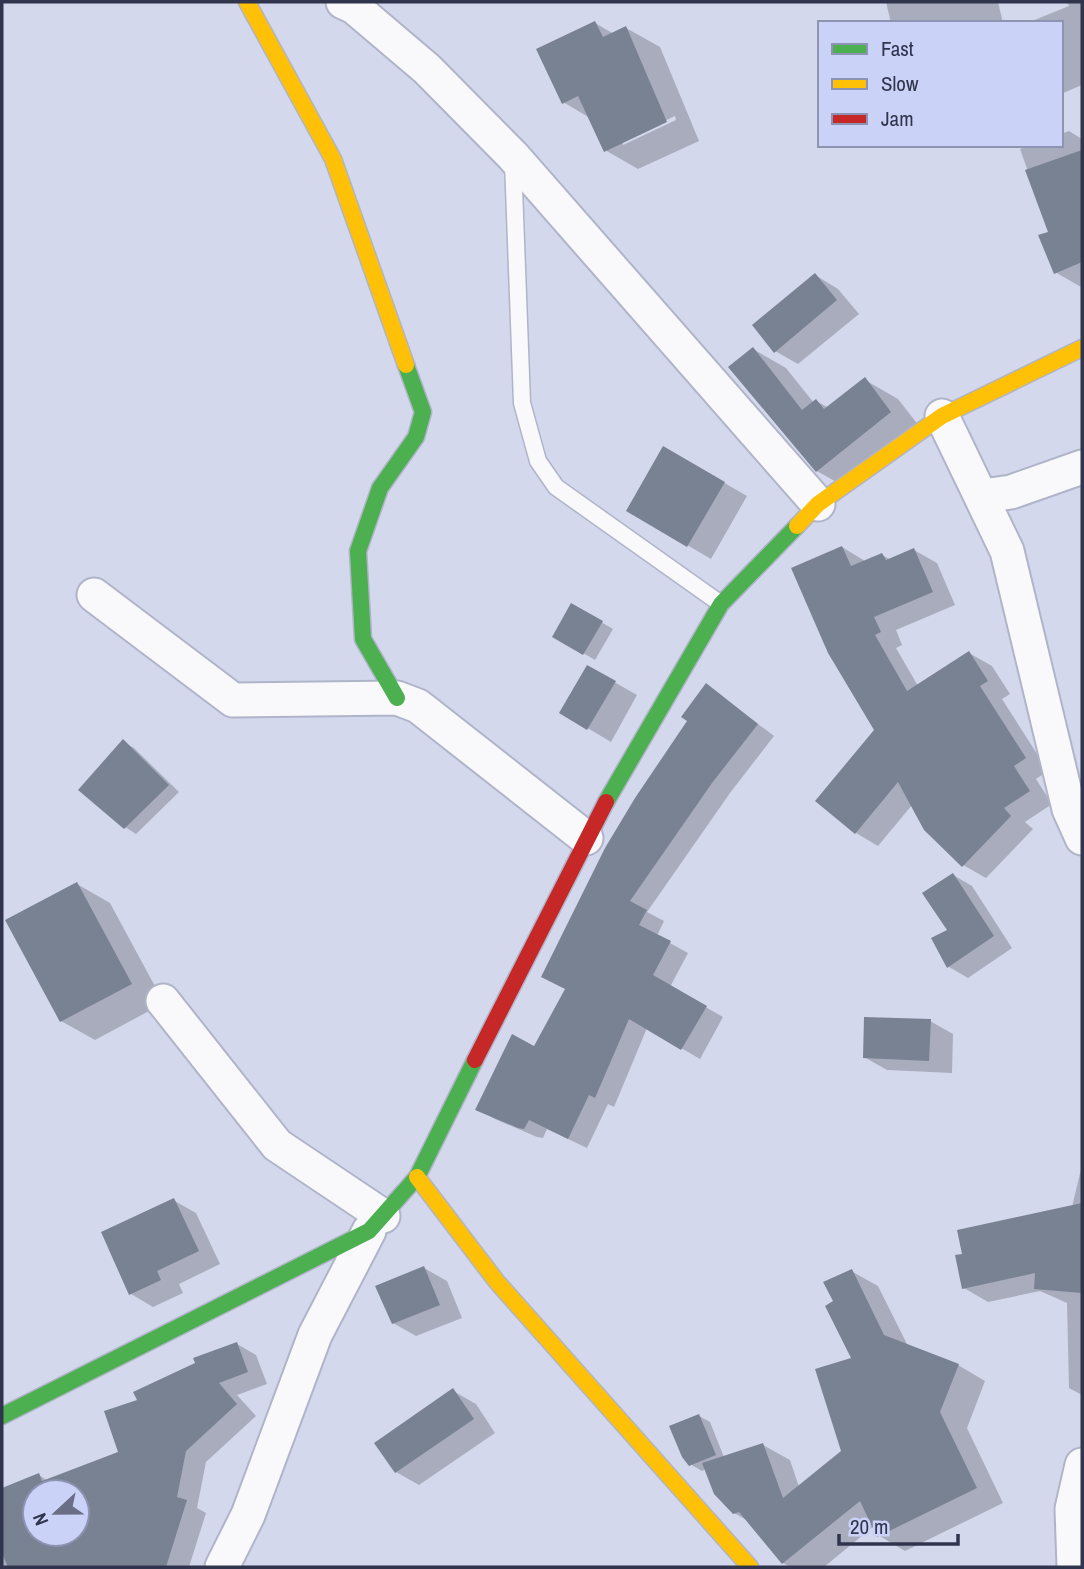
<svg xmlns="http://www.w3.org/2000/svg" width="1084" height="1569" font-family="'Archivo Narrow',sans-serif">
<style>
.shadow{fill:#0003;fill-rule:evenodd}
.building{fill:#798293;fill-rule:evenodd}
.lines{fill:none;stroke-linecap:round;stroke-linejoin:round}
.lane-casing{stroke:#b0b4c8;stroke-width:19}
.street-casing{stroke:#b0b4c8;stroke-width:37}
.fast-casing{stroke:#b0b4c8;stroke-width:19}
.slow-casing{stroke:#b0b4c8;stroke-width:19}
.jam-casing{stroke:#b0b4c8;stroke-width:19}
.lane{stroke:#f9f9fc;stroke-width:16}
.street{stroke:#f9f9fc;stroke-width:33}
.fast{stroke:#4caf50;stroke-width:16}
.slow{stroke:#ffc107;stroke-width:16}
.jam{stroke:#c62828;stroke-width:16}
</style>
<rect width="100%" height="100%" fill="#d4d8ec"/>
<!-- shadow -->
<g class="shadow">
<path d="M886 2H998L1003 23H891Z"/>
<path d="M1067 2H1082V85L1061 94V23H1027L1069 6Z"/>
<path d="M595 23 614 34 626 28 660 47 699 141 638 169 605 150 590 118 563 102ZM675 116 676 120 623 145V141Z"/>
<path d="M1069 131 1082 139 1081 287 1055 272 1050 233 1020 149 1030 145H1061V134Z"/>
<path d="M815 275 838 289 859 314 798 364 775 351Z"/>
<path d="M753 349 786 368 814 403 816 401 829 408 865 380 898 399 923 431 850 490 817 471Z"/>
<path d="M664 448 747 496 711 559 629 511Z"/>
<path d="M842 547 865 561 882 555 891 560 914 550 937 563 955 605 896 630 902 645 896 648 918 686 969 653 992 666 1010 694 1002 699 1048 771 1036 779 1052 804 1025 822 1033 829 986 878 963 865 912 805 878 846 856 833 876 730Z"/>
<path d="M572 605 613 629 595 660 554 636Z"/>
<path d="M588 667 637 695 611 742 562 713Z"/>
<path d="M707 685 774 736 730 793 647 912 664 921 657 936 688 953 670 987 723 1017 700 1059 647 1028 614 1107 608 1104 587 1148 547 1129 543 1138 537 1137 495 1119 477 1109 534 1048 566 989Z"/>
<path d="M123 742 134 748 179 792 136 834 125 827Z"/>
<path d="M953 875 972 886 1012 948 968 978 949 967Z"/>
<path d="M77 884 110 903 164 1003 95 1040 61 1021Z"/>
<path d="M930 1021 953 1034 952 1073 887 1070 864 1057Z"/>
<path d="M1081 1169 1082 1170V1395L1069 1388 1067 1303 1040 1291 988 1302 964 1288 1072 1207Z"/>
<path d="M173 1200 196 1213 220 1264 179 1284 183 1293 153 1307 131 1294Z"/>
<path d="M424 1268 447 1281 462 1318 416 1336 393 1323Z"/>
<path d="M851 1271 878 1286 908 1346 958 1365 985 1381 967 1428 1003 1503 905 1551 878 1535 874 1526 824 1567H790L783 1563 750 1522 734 1513 706 1469 702 1471 690 1464 699 1416 710 1422 724 1457 763 1445 790 1460 799 1487 843 1452 854 1359 835 1302Z"/>
<path d="M237 1344 256 1355 267 1384 237 1395 256 1416 206 1462 197 1508 206 1513 189 1567H2V1490L39 1475 48 1481 120 1454 140 1401ZM35 1492H77V1534H35Z"/>
<path d="M453 1391 476 1404 495 1433 419 1485 396 1472 377 1443Z"/>
</g>
<!-- building -->
<g class="building">
<path d="M595 21 603 37 626 26 667 122 604 152 578 96 562 104 536 49Z"/>
<path d="M1082 150V262L1054 274 1038 235 1048 232 1025 170Z"/>
<path d="M815 273 837 300 774 353 752 325Z"/>
<path d="M753 347 802 410 816 399 824 409 865 377 891 412 816 472 728 367Z"/>
<path d="M663 446 725 482 687 547 626 511Z"/>
<path d="M842 546 851 566 882 553 886 560 914 548 933 592 874 617 881 632 875 635 907 691 969 651 988 681 980 686 1026 758 1014 766 1030 791 1004 808 1011 816 962 867 924 830 898 782 855 834 815 801 874 730 828 653 791 568Z"/>
<path d="M571 603 603 621 583 655 552 637Z"/>
<path d="M587 665 616 681 587 730 559 713Z"/>
<path d="M706 683 758 724 712 783 630 901 647 910 639 925 671 941 653 975 707 1006 681 1050 629 1019 595 1098 589 1095 568 1139 529 1120 524 1129 518 1128 475 1110 512 1034 534 1046 565 989 541 977 605 848 635 798 687 721 681 717Z"/>
<path d="M123 739 169 785 124 829 78 790Z"/>
<path d="M953 873 994 936 947 968 931 938 947 930 922 893Z"/>
<path d="M77 882 132 984 60 1022 5 920Z"/>
<path d="M864 1017 931 1019 929 1061 863 1058Z"/>
<path d="M174 1198 199 1251 157 1271 161 1280 129 1295 101 1232Z"/>
<path d="M1082 1203V1293L1034 1289 1035 1273 962 1289 955 1255 962 1254 957 1230Z"/>
<path d="M424 1266 440 1305 392 1324 375 1286Z"/>
<path d="M852 1269 884 1335 959 1364 940 1412 977 1488 877 1537 860 1501 782 1564 739 1512 733 1514 714 1494 702 1463 763 1443 783 1498 841 1451 815 1369 851 1358 825 1306 833 1301 823 1282Z"/>
<path d="M237 1342 248 1372 219 1383 237 1404 186 1451 177 1497 187 1500 166 1567H8L2 1553V1488L39 1473 42 1481 118 1452 104 1411 137 1400 133 1392 195 1363 193 1358ZM35 1492H77V1534H35Z"/>
<path d="M453 1388 474 1419 395 1473 374 1443Z"/>
<path d="M699 1414 716 1455 689 1466 682 1457 669 1426Z"/>
</g>
<g class="lines">
<!-- lane casing -->
<g class="lane-casing">
<path id="lane" d="M513 161 522 403 538 461 556 487 721 604"/>
</g>
<!-- street casing -->
<g class="street-casing">
<g id="street">
<path d="M343 2 354 7 427 69 513 156 818 504"/>
<path d="M942 416 1007 551 1069 809 1082 838"/>
<path d="M983 496 1011 492 1082 467"/>
<path d="M94 595 233 700 397 698 418 706 586 838"/>
<path d="M163 1001 277 1145 383 1216"/>
<path d="M222 1567 248 1515 315 1335 369 1231"/>
<path d="M1074 1567 1072 1509 1082 1465"/>
</g>
</g>
<!-- fast casing -->
<g class="fast-casing">
<g id="fast">
<path d="M397 698 363 639 358 551 380 488 416 437 423 412 406 365"/>
<path d="M606 802 721 604 797 526"/>
<path d="M2 1416 369 1231 417 1177 475 1060"/>
</g>
</g>
<!-- slow casing -->
<g class="slow-casing">
<g id="slow">
<path d="M247 2 333 159 406 365"/>
<path d="M797 526 818 504 942 416 1082 348"/>
<path d="M417 1177 497 1282 750 1567"/>
</g>
</g>
<!-- jam casing -->
<g class="jam-casing">
<path id="jam" d="M475 1060 606 802"/>
</g>
<!-- lane -->
<use href="#lane" class="lane"/>
<!-- street -->
<use href="#street" class="street"/>
<!-- fast -->
<use href="#fast" class="fast"/>
<!-- slow -->
<use href="#slow" class="slow"/>
<!-- jam -->
<use href="#jam" class="jam"/>
</g>
<!-- border -->
<rect width="1084" height="1569" fill="none" stroke="#30354d" stroke-width="7"/>
<!-- legend -->
<rect x="818" y="21" width="245" height="126" fill="#cad2f7" stroke="#8c93b3" stroke-width="2"/>
<rect x="832" y="44" width="35" height="10" fill="#4caf50" stroke="#8c93b3" stroke-width="2"/>
<text x="881" y="56" font-size="21" fill="#30354d">Fast</text>
<rect x="832" y="79" width="35" height="10" fill="#ffc107" stroke="#8c93b3" stroke-width="2"/>
<text x="881" y="91" font-size="21" fill="#30354d">Slow</text>
<rect x="832" y="114" width="35" height="10" fill="#c62828" stroke="#8c93b3" stroke-width="2"/>
<text x="881" y="126" font-size="21" fill="#30354d">Jam</text>
<!-- north arrow -->
<g transform="translate(56 1513) rotate(248)"><circle r="33" fill="#cad2f7" stroke="#8c93b3" stroke-width="2"/>
<path d="M0-5L12 26L0 18L-12 26Z" fill="#696e85"/>
<text y="-10" font-size="19" font-weight="bold" text-anchor="middle" fill="#30354d">N</text>
</g>
<!-- scale -->
<path d="M839 1534v10h119v-10" fill="none" stroke="#30354d" stroke-width="3.5"/>
<text x="850" y="1534" font-size="21" fill="#30354d" stroke="#cad2f7" stroke-width="5" paint-order="stroke">20 m</text>
</svg>
